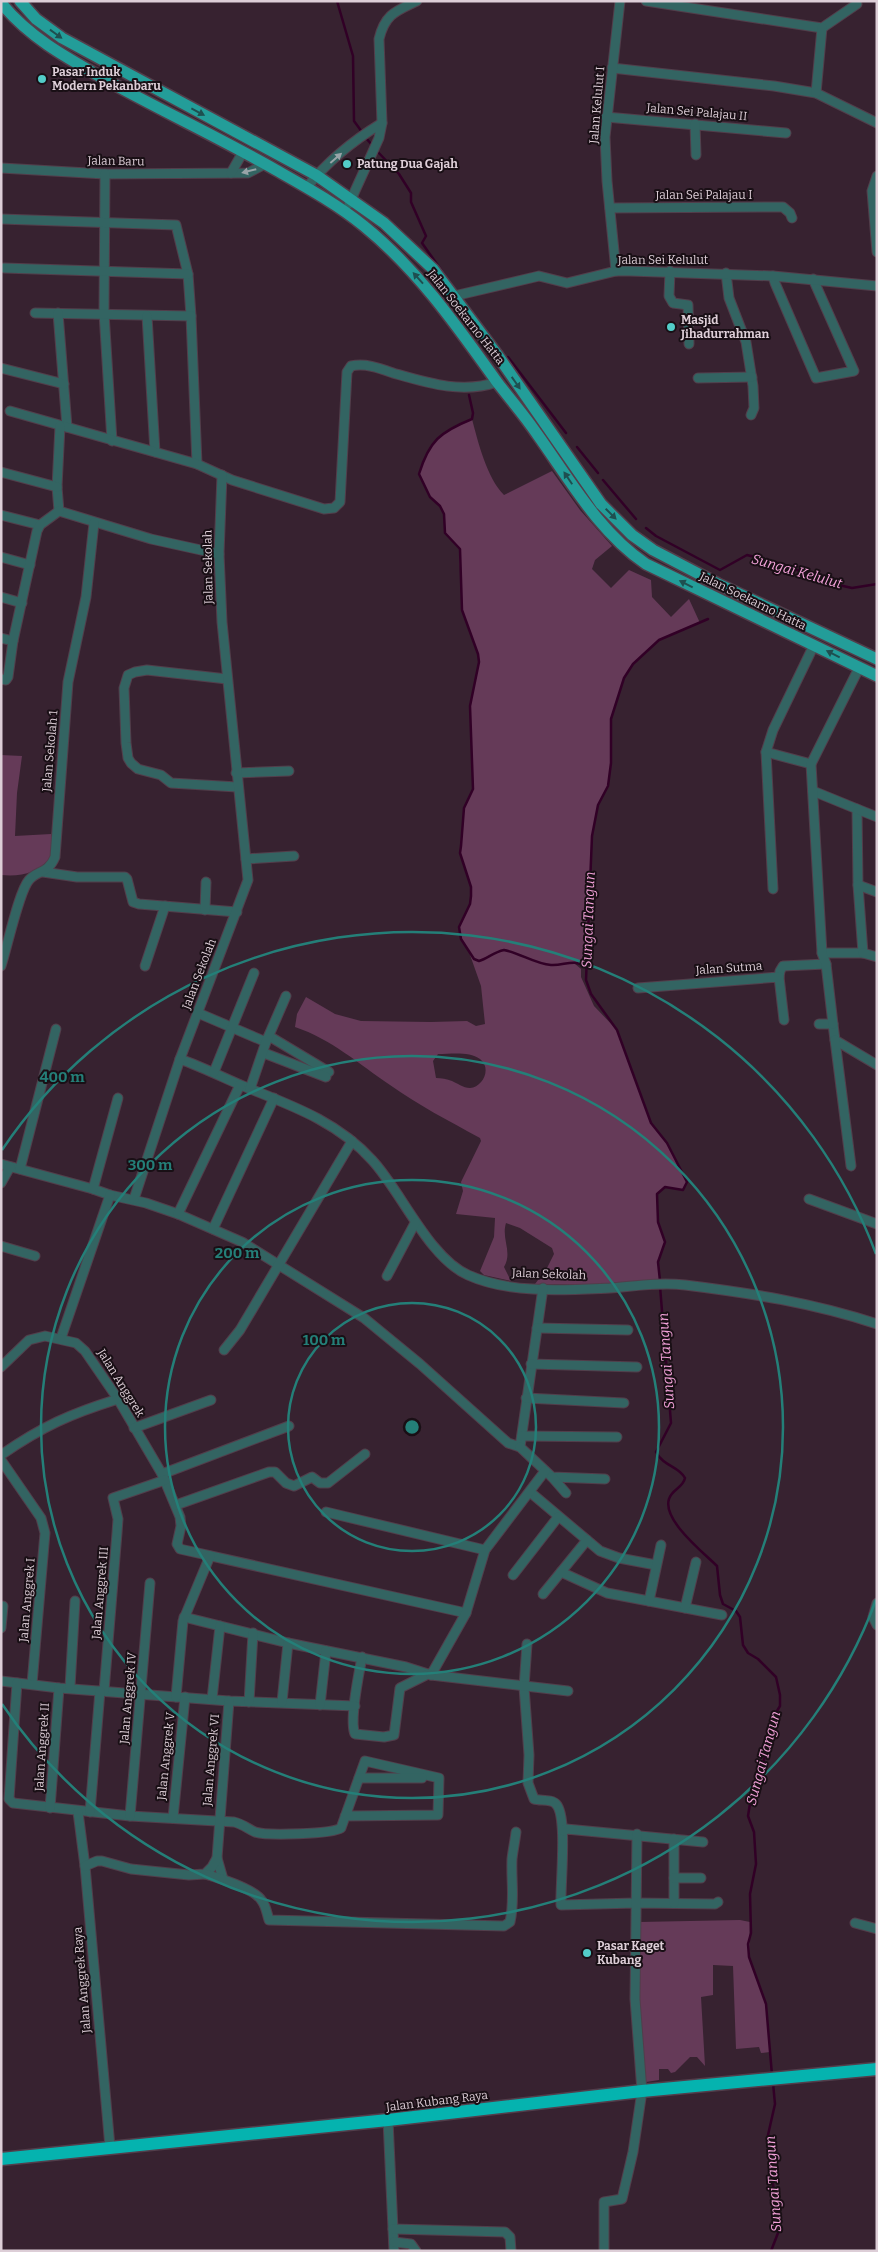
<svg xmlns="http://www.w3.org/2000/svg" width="878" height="2252" font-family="Bitter,serif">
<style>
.green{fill:#653a58;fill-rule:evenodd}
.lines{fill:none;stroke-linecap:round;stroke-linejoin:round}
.stream{stroke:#310026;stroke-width:2.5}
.minor-casing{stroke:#523e4b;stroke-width:11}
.major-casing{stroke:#523e4b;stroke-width:14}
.highway-casing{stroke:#523e4b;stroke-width:15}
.minor{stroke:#336462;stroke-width:9}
.major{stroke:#239d99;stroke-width:11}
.highway{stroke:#05b3af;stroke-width:12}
.oneway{fill:#1e4f50}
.oneway2{fill:#99a4a8}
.ring{fill:none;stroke:#247f78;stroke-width:2.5}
.poi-dot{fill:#53cdc9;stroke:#190f15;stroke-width:2}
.labels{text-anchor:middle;stroke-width:4;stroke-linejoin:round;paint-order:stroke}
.poi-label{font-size:12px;font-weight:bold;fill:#ddced7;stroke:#190f15;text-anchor:start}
.street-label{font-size:12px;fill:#ddced7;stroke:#190f15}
.water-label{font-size:14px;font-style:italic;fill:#f4a2da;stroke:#190f15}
.centre{fill:#247f78;stroke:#190f15;stroke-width:2.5}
.ring-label{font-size:15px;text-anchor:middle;font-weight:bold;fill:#247f78;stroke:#190f15;stroke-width:4;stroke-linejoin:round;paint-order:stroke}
</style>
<rect width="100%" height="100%" fill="#372230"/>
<!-- green -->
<g class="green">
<path d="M472 419C478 442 487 478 504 495L552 471 580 510 612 546 595 560 592 569 611 588 629 570 651 580 652 597 671 617 689 599 700 623 659 640 633 664 624 678 611 719V763L608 786 598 805 592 836 586 967 581 963H574L581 969V977L594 1006 617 1030 651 1123 667 1143 687 1182 683 1190 666 1187 657 1194 658 1222 665 1242 658 1262 660 1280 600 1285 535 1284 547 1268 554 1254 552 1248 520 1228 506 1223C501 1239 513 1252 504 1267L511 1281 484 1275 480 1271 494 1237 495 1218 456 1214 463 1191 461 1182 481 1141 480 1138C449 1121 418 1105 390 1085 359 1064 331 1039 295 1027L297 1014 306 997 335 1014 361 1021 431 1022 467 1021 476 1026 485 1024 481 986 469 952 461 939 459 927 470 904 471 896V887L460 853 461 846 464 808 473 789 470 706 479 662 478 654 462 610 459 549 445 533 444 514 439 505 430 497 419 474C429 441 440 432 472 419ZM438 1054C451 1054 469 1051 480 1059 492 1068 483 1087 470 1088 463 1088 457 1083 452 1081 447 1079 441 1078 436 1078L433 1061Z"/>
<path d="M1 755 22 756 17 793 15 836 51 834V857C38 873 21 877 1 875Z"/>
<path d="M740 1920 750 1922 749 1957 766 2004 770 2052 761 2053 759 2047 736 2049 733 1966 713 1965V1995L701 1997 705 2066 697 2057H690L675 2072 671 2073 668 2069H659V2080L646 2082 639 1998V1922Z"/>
</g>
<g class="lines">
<!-- stream -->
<g class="stream">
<path d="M337 1 353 56 354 121 362 132"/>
<path d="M365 137 373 146"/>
<path d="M376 150 399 174 411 193V202L426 236 422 243 456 291"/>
<path d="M508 357 566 433"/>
<path d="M469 395 473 413 472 419C440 432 429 441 419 474L430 497 440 506 444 514 445 533 460 549 462 610 478 654 479 662 470 706 473 789 464 808 461 846 460 853 471 887V896L470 904 459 927 461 939 474 959 479 961C488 958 494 952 504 950 520 953 535 964 551 965 564 966 574 958 586 967"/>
<path d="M577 447 598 473"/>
<path d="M603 480 636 519"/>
<path d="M646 528 656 536 720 570 747 555 782 564 830 583 852 588 877 584"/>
<path d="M660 1281 658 1262 665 1242 658 1222 657 1194 665 1187 683 1190 687 1182 667 1143 651 1123 617 1030 591 994 586 980 592 836 598 805 608 786 611 763V719L624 678 633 664 659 640 708 619"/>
<path d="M660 1286 671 1423 656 1452C664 1467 679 1466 685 1478 683 1488 672 1489 669 1499 662 1520 704 1553 717 1566L720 1595 723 1604 736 1611 740 1617 743 1645 748 1653 758 1659 776 1677 780 1695V1706L774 1716 761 1773 753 1785 748 1816 754 1832 756 1864 750 1894 751 1933 748 1944 749 1957 766 2004 772 2075"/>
<path d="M771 2251 778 2233 768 2135 775 2104 773 2083"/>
</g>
<!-- minor casing -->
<g class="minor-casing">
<g id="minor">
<path d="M646 1 822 28 857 4"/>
<path d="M612 68 774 86 816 93 877 123"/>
<path d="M816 93 822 28"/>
<path d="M606 117 786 133"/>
<path d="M382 123 379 39C385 14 396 11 417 1"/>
<path d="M695 124 696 155"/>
<path d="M1 168 105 174 248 173 265 164"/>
<path d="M231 173 243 152"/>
<path d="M105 174 104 313 112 441"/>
<path d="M877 176 872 191 877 252"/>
<path d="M307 187C327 162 354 140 382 123L379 138 349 204"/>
<path d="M610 208 783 207 790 213 792 218"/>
<path d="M1 219 176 225 188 274 191 316"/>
<path d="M4 268 188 274"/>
<path d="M616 271 607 181 605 137 620 1"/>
<path d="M670 271 669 296 673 303 688 305 689 344"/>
<path d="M726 273 729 298 746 342 753 386 754 408 751 415"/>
<path d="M773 276 775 283 816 378 854 371 813 279"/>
<path d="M454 296 539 276 567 283 616 271H630L773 276 877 286"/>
<path d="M35 313 191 316 197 464"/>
<path d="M58 313 67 427"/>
<path d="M147 316 155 452"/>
<path d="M1 368 64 384"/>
<path d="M698 378 752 377"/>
<path d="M10 411 197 464 232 480 324 509 334 508 340 502 347 372 351 366C366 363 379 368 393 373 428 383 462 394 497 382"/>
<path d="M60 426 57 487 59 511 151 539 219 554"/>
<path d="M1 472 57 487"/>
<path d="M1 515 40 525"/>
<path d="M1 557 30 565"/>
<path d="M1 597 22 603"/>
<path d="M1 638 13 641"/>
<path d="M1 679 6 680 8 677 13 641 37 531 40 525 59 511"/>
<path d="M227 679 147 670 135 672 128 675 124 688 126 743 128 758 131 763 138 769 161 775 171 783 237 787"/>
<path d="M766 752 811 764"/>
<path d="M236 773 289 771"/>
<path d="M813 791 857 809 858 885"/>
<path d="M857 809 877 817"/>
<path d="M246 859 294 856"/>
<path d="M43 872 77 877H125L127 879 133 902 139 904 237 912"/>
<path d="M773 889 766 752 773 730 814 645"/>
<path d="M205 910 206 882"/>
<path d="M822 953H863L858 885 877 892"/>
<path d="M863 953 877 957"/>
<path d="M1 966C7 948 19 891 29 880 37 870 48 874 55 857L68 682 86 597 94 523"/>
<path d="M145 966 165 906"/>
<path d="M779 977 780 971 783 966 826 964"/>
<path d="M638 988 779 977 784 1020"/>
<path d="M198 1013 266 1042"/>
<path d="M819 1024H833L835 1040 877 1065"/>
<path d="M833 1024 826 964 822 953 811 764 859 668"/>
<path d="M269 1036 329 1072"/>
<path d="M835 1040 851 1166"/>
<path d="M264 1053 326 1077"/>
<path d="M180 1059C202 1067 222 1077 243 1086 290 1105 337 1121 372 1160 401 1191 429 1258 468 1275 510 1294 564 1290 610 1288 635 1286 660 1282 685 1285 750 1293 814 1303 877 1324"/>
<path d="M214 1072 254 973"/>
<path d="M250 1089 266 1042 286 996"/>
<path d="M1 1164 93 1189 110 1195 146 1203 178 1214 242 1242 364 1318 420 1364 508 1443 520 1447 543 1288"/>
<path d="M20 1169 56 1029"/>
<path d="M1 1183 10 1167"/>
<path d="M93 1189 118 1098"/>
<path d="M134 1199 180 1059 248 880 222 622 219 554 222 475"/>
<path d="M809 1199 877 1224"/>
<path d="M178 1214 240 1085"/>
<path d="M213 1229 274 1098"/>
<path d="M1 1246 35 1256"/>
<path d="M387 1276 415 1223"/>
<path d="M537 1328 628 1330"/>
<path d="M61 1338 110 1195"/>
<path d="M224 1350 240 1330 352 1141"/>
<path d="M531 1364 637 1367"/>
<path d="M1 1367 29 1340 45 1336 76 1343 85 1351 118 1399 162 1474 180 1517 181 1526 177 1544 180 1549 466 1613"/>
<path d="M526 1398 624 1403"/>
<path d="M134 1428 211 1400"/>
<path d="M522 1436 617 1437"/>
<path d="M520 1447 552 1477 605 1479"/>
<path d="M1 1455C43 1426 70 1414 118 1399"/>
<path d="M1 1460 41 1518 45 1533 32 1684"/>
<path d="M162 1474 289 1426"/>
<path d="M552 1477 566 1493"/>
<path d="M530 1492 600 1551 619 1558 656 1565"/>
<path d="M176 1505 269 1472H275L286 1483 294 1486 312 1477 320 1483H328L365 1454"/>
<path d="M485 1550 545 1471"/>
<path d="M561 1572 607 1593 722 1615"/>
<path d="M513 1575 558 1517"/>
<path d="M543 1594 587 1540"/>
<path d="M649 1601 661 1545"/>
<path d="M877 1603 873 1617 877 1625"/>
<path d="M685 1608 696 1562"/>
<path d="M184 1617 288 1643 406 1667 431 1675 466 1613 485 1550 326 1512"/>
<path d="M1 1628 3 1606"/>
<path d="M527 1644 524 1687 529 1755 528 1783 534 1799C540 1801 552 1799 556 1804 568 1816 560 1885 561 1905L635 1903 715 1904 718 1902"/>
<path d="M362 1657C359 1673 349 1721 355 1734L384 1737 394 1735 400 1688 428 1674"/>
<path d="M431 1675 568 1691"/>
<path d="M1 1681 59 1688 229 1701 355 1706"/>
<path d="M17 1683 9 1799 13 1803 130 1816 234 1822C243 1824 248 1829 255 1832 267 1836 332 1834 341 1828L365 1761 439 1778 438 1815 345 1816"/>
<path d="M70 1687 75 1601"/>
<path d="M104 1691 117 1533 118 1519 113 1498 165 1480"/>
<path d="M176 1697 183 1621 210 1556"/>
<path d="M212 1699 220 1626"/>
<path d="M249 1702 253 1633"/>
<path d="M282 1702 288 1643"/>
<path d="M320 1705 326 1651"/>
<path d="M359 1778H422"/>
<path d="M50 1808 59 1688"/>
<path d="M78 1812 85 1866 110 2147"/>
<path d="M90 1812 100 1691"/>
<path d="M130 1816 150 1583"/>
<path d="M173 1818 185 1697"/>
<path d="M564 1831 566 1829 703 1842"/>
<path d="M674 1839V1903"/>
<path d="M217 1858 223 1879"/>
<path d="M85 1866 97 1861H102L131 1869 189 1875 205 1874 212 1867 217 1858 229 1701"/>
<path d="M205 1874C219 1878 255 1889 262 1901 266 1906 267 1914 269 1920L504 1926 510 1922C515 1901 511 1881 512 1859 513 1850 515 1841 516 1832"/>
<path d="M674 1878H701"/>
<path d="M855 1923 877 1929"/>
<path d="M388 2120 394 2251"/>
<path d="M393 2229 505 2232 510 2237 511 2251"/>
<path d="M394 2242 411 2244 416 2251"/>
<path d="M604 2251V2202L622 2199 633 2152 642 2091 635 1999 637 1834"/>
</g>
</g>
<!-- major casing -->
<g class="major-casing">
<g id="major">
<path d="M20 1 36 19 62 38 316 175 384 223 433 269 498 356 601 504 632 535 653 550 718 584 877 659"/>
<path d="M1 3C30 38 67 58 106 80 162 111 220 138 276 170 306 187 337 204 364 226 418 270 457 326 497 382 510 399 525 416 537 434 570 480 598 531 646 564L877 676"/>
</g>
</g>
<!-- highway casing -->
<g class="highway-casing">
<path id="highway" d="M1 2159 388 2120 642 2091 877 2069"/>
</g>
<!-- minor -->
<use href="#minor" class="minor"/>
<!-- major -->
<use href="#major" class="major"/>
<!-- highway -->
<use href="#highway" class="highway"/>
</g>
<!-- one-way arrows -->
<defs><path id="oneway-solid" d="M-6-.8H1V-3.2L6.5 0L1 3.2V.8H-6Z" transform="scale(1.25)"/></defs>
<g class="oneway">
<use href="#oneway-solid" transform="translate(56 34) rotate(36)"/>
<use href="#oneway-solid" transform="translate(198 112) rotate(28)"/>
<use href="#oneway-solid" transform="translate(418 278) rotate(-132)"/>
<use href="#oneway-solid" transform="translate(516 383) rotate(55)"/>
<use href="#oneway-solid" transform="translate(568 478) rotate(-124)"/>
<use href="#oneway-solid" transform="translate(611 514) rotate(45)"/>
<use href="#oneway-solid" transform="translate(686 584) rotate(-153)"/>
<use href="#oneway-solid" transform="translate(833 654) rotate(-153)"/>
</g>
<g class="oneway2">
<use href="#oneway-solid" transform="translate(336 158) rotate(-41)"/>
<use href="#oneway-solid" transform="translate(249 171) rotate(166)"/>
</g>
<!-- distance rings -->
<g class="ring">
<circle cx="412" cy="1427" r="124"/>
<circle cx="412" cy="1427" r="247"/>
<circle cx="412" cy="1427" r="371"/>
<path d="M876 1600A495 495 0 0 1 2 1704M2 1150A495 495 0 0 1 876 1254"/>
</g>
<!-- markers -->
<g class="poi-dot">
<circle cx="42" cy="79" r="5"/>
<circle cx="347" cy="164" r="5"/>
<circle cx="671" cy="327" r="5"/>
<circle cx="587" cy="1953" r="5"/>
</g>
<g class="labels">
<!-- poi labels -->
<g class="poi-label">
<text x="52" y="76">Pasar Induk<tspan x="52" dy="14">Modern Pekanbaru</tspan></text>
<text x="357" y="168">Patung Dua Gajah</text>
<text x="681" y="324">Masjid<tspan x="681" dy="14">Jihadurrahman</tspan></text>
<text x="597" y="1950">Pasar Kaget<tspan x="597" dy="14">Kubang</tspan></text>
</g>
<!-- street labels -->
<g class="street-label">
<text transform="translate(597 105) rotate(-85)" y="4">Jalan Kelulut I</text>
<text transform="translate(697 112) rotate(5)" y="4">Jalan Sei Palajau II</text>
<text transform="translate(116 161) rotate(1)" y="4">Jalan Baru</text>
<text x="704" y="199">Jalan Sei Palajau I</text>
<text x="663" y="264">Jalan Sei Kelulut</text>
<text transform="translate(466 317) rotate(52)" y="4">Jalan Soekarno Hatta</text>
<text transform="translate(208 567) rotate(-91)" y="4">Jalan Sekolah</text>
<text transform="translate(753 601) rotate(26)" y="4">Jalan Soekarno Hatta</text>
<text transform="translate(50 751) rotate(-85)" y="4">Jalan Sekolah 1</text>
<text transform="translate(729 968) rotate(-4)" y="4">Jalan Sutma</text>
<text transform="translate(199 974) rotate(-69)" y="4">Jalan Sekolah</text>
<text transform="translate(549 1274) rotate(2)" y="4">Jalan Sekolah</text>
<text transform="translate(121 1383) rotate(58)" y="4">Jalan Anggrek</text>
<text transform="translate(100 1593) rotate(-85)" y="4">Jalan Anggrek III</text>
<text transform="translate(27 1600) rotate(-85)" y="4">Jalan Anggrek I</text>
<text transform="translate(128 1698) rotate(-85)" y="4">Jalan Anggrek IV</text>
<text transform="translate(42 1747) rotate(-86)" y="4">Jalan Anggrek II</text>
<text transform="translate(166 1756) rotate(-84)" y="4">Jalan Anggrek V</text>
<text transform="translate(211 1760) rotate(-85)" y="4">Jalan Anggrek VI</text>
<text transform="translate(82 1980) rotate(-95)" y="4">Jalan Anggrek Raya</text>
<text transform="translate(437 2101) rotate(-7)" y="4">Jalan Kubang Raya</text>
</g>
<!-- water labels -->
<g class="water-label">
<text transform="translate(797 571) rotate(16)" y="5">Sungai Kelulut</text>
<text transform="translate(588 920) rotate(-88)" y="5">Sungai Tangun</text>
<text transform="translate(666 1361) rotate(-94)" y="5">Sungai Tangun</text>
<text transform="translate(763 1758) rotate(-75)" y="5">Sungai Tangun</text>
<text transform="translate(773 2184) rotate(-94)" y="5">Sungai Tangun</text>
</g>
</g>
<circle cx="412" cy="1427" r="8" class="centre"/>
<g class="ring-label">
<text x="62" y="1082">400 m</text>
<text x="150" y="1170">300 m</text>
<text x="237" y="1258">200 m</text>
<text x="324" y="1345">100 m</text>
</g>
<!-- border -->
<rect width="878" height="2252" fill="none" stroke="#ddced7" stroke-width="5"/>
</svg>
